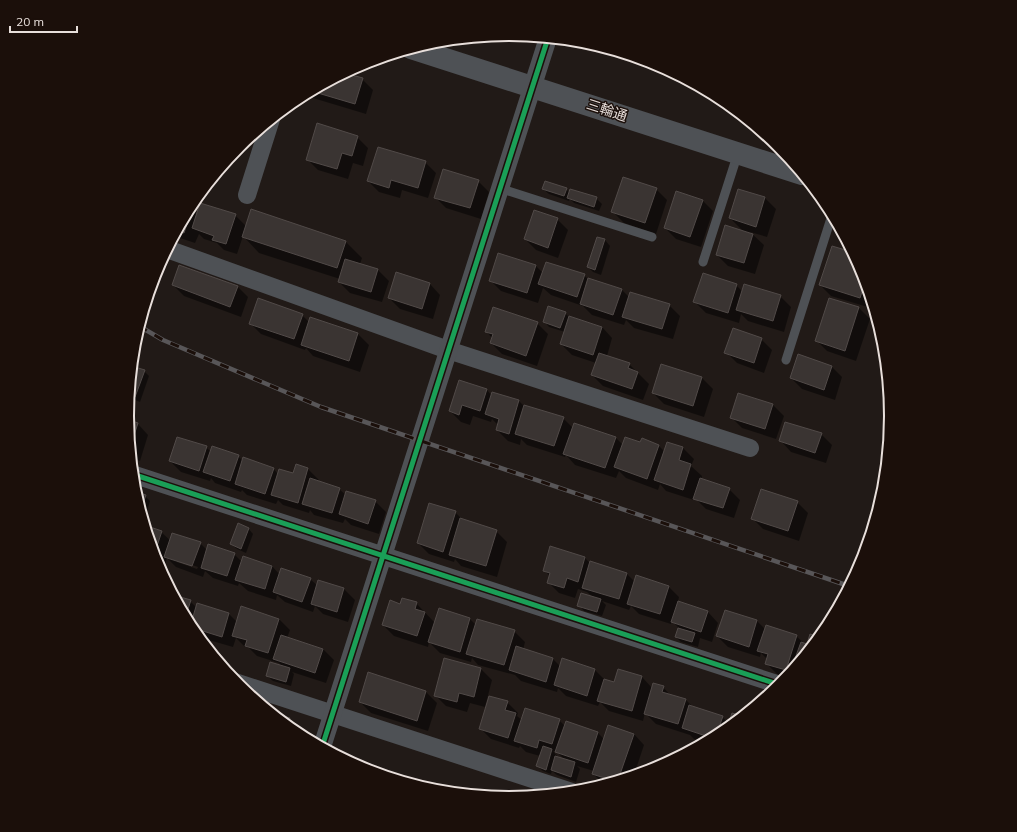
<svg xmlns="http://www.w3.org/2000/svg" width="1017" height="832" font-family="Mulish,'Noto Sans JP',sans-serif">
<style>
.shadow{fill:#0007;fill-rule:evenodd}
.building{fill:#3a3432;stroke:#514a48}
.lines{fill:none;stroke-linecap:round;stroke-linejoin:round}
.service{stroke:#4e5155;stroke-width:9}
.minor{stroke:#4e5155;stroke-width:18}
.tertiary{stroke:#4e5155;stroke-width:22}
.rail-casing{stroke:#585658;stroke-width:4.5}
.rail{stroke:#1b0f0a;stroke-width:3;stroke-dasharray:9;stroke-linecap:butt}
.cycleway-casing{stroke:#1b0f0a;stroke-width:8}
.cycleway{stroke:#1a9f57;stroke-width:5}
.labels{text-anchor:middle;stroke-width:3;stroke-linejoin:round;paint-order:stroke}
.street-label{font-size:14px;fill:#e8dfdb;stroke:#1b0f0a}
.rim{fill:none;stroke:#e8dfdb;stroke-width:2}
</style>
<rect width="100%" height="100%" fill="#211a17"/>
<!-- shadow -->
<g class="shadow">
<path d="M343 73 362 79 373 90 366 114 303 95Z"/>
<path d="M357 137 368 148 363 166 353 163 348 179 318 170 307 159Z"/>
<path d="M425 162 436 173 428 198 402 190 400 198 379 192 368 181Z"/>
<path d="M478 181 489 192 481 219 446 208 435 197Z"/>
<path d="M543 189H566L570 193 596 198 602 204 599 211 574 203 570 199 569 201 549 194Z"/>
<path d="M656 189 667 200 656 234 624 223 613 212Z"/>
<path d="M739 190 765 198 776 209 767 237 750 232 764 245 755 274 728 266 717 255 744 232 730 218Z"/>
<path d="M702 200 713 211 701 247 676 239 665 228Z"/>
<path d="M189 207 192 208 198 214 235 215 246 226 252 211 346 242 362 258 360 264 378 270 389 281 382 302 350 293 339 282 340 279 259 253 243 236 237 254 224 250 217 243 204 239 199 234 195 243 174 236Z"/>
<path d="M557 219 568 230 558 258 536 250 525 239Z"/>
<path d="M598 238 605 240 610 246 601 275 593 272 588 267Z"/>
<path d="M499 254 536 266 543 273 584 275 589 280 621 289 629 297 669 305 680 316 673 339 634 328 626 320 624 325 592 315 583 306 551 295 543 288 538 303 501 291 490 280Z"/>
<path d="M862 270 872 305 871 308 831 296 820 285Z"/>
<path d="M430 284 440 295 433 319 400 309 389 298Z"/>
<path d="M173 285 237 286 248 297 241 317 184 296Z"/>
<path d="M736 285 743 292 780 296 791 307 784 332 748 321 741 314 739 323 706 313 695 302Z"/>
<path d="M829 299 859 308 870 319 856 361 827 351 816 340Z"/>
<path d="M565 313 569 317 602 327 612 338 607 356 629 364 649 384 643 400 603 386 592 375 596 363 572 355 561 344 565 332 549 327 544 321Z"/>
<path d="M302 315 309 322 358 334 369 345 360 372 313 356 306 348 305 350 261 334 250 323Z"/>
<path d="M537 323 548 334 537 366 502 354 491 343 492 338 486 331Z"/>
<path d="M761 339 772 350 764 373 737 363 726 352Z"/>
<path d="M831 366 842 377 835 400 802 389 791 378Z"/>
<path d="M132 367 144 371 149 376 140 402 128 397Z"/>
<path d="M702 378 713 389 704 417 664 404 653 393Z"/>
<path d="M487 390 492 396 493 393 519 401 525 407 563 418 573 428 615 437 623 445 641 444 659 446 665 452 683 448 694 459 691 466 702 476 701 480 729 489 740 500 734 518 706 509 695 498 694 500 666 491 660 484 658 490 626 478 619 471 616 478 575 465 566 455 565 457 527 445 521 439 520 445 508 441 497 430 498 425 492 419 491 422 473 416 470 425 461 422 450 411Z"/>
<path d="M739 394 773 405 784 416 776 439 742 428 731 417Z"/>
<path d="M127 420 138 424 148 435 140 461 131 458Z"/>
<path d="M821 434 832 445 826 463 791 452 781 441Z"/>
<path d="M206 447 211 452 238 456 243 461 273 468 278 474 294 475 297 465 308 469 319 480 318 482 339 489 346 495 375 501 386 512 379 534 351 525 345 519 343 523 314 515 310 510 309 513 283 505 278 500 276 504 247 495 242 490 241 492 215 483 211 478 210 481 181 472 170 461Z"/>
<path d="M134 492 145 496 150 501 144 521 143 520Z"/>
<path d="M797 502 808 513 799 541 763 529 752 518Z"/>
<path d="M455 512 463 520 496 531 507 542 497 577 461 566 455 559 454 562 429 554 418 543Z"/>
<path d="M145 526 161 532 171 541 200 543 208 551 234 554 242 562 244 558 272 566 280 575 310 579 318 586 344 589 355 600 348 622 323 614 315 606 313 612 285 602 277 595 276 600 248 591 239 583 238 586 213 578 205 571 203 577 176 567 167 558 165 565 156 562ZM177 560 198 567 197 569 177 562Z"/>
<path d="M248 528 253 534 246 553 237 549 231 544Z"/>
<path d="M551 547 585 558 590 563 626 573 635 582 668 586 679 597 678 602 708 612 718 623 712 642 700 638 698 647 681 642 676 637 679 628 672 621 671 624 639 614 631 606 629 610 602 601 606 605 602 616 584 611 579 605 593 597 587 592 578 589 575 598 559 593 548 582 550 576 544 570Z"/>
<path d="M174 596 190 601 197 608 229 614 237 622 279 619 290 630 287 638 323 649 334 660 326 683 292 672 294 674 291 686 273 681 267 676 282 667 279 663 257 656 249 648 244 646 236 638 233 647 202 638 195 631V633L191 628Z"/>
<path d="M416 603 435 623 439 609 470 619 476 625 514 631 525 642 523 650 553 659 560 666 562 660 595 670 606 681 614 683 619 670 642 677 653 689 663 687 671 696 686 700 694 708 722 717 730 724 733 714 741 717 721 734 705 742 694 739 690 735 656 724 645 713 643 721 609 711 600 702 598 706 566 696 558 688 557 692 521 681 515 675 478 665 472 658 471 662 440 653 429 642 428 647 394 636 383 625 401 605Z"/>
<path d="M757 621 765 629 796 636 805 644 807 645 818 638 786 677 777 674 766 663 768 660 761 653 760 657 728 647 717 636Z"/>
<path d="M445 659 481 669 492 680 485 707 470 703 467 712 446 706 435 695Z"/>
<path d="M369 673 426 692 437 703 428 731 371 713 360 702Z"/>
<path d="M507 702 518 713 517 716 522 720H559L565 726 598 733 604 739 634 734 644 745 634 775 604 784 593 774 594 771 577 766 580 769 576 782 557 775 552 771 551 774 543 771 537 766 540 756 526 752 520 746 519 748 491 739 480 728ZM553 751 558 753 565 760 557 757V756Z"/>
<path d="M272 714 289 719 300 730 299 735Z"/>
</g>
<!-- building -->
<g class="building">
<path d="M344 73 363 78 355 104 311 91Z"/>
<path d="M317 123 358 136 352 156 342 153 337 169 306 160Z"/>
<path d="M378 147 426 161 418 188 391 180 389 188 367 181Z"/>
<path d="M443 169 479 180 470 208 434 198Z"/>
<path d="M623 177 657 188 645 223 611 212Z"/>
<path d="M545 181 567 188 564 196 542 189Z"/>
<path d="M570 189 597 197 594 207 567 198Z"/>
<path d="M738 189 765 197 756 227 729 218Z"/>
<path d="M676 191 703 200 690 237 664 228Z"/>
<path d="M200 203 236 214 226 244 212 240 214 236 192 228Z"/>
<path d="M190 206 193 207 184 233 177 230Z"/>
<path d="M251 209 346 241 337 268 242 237Z"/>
<path d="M534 210 558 218 548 248 524 239Z"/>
<path d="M725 225 753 234 744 263 716 255Z"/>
<path d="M597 237 605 239 595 270 587 267Z"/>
<path d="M832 246 852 252 862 270 865 282 860 298 819 285Z"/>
<path d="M498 253 536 265 527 293 489 281Z"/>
<path d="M345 259 378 269 371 292 338 282Z"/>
<path d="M546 262 585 274 577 297 538 284Z"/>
<path d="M179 265 238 286 230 307 172 285Z"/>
<path d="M396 272 430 283 422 309 388 298Z"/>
<path d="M703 273 737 284 728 313 693 302Z"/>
<path d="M588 278 622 289 613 315 580 304Z"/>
<path d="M744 284 781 295 773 321 736 310Z"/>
<path d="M630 292 670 304 662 329 622 317Z"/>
<path d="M258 298 303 314 294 339 249 324Z"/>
<path d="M829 298 859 307 845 351 815 341Z"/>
<path d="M548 306 566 312 560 328 543 322Z"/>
<path d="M493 307 538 322 526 356 490 343 493 334 485 332Z"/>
<path d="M569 316 602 327 593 355 560 344Z"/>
<path d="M310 317 358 333 349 361 301 345Z"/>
<path d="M733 328 762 338 754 363 724 353Z"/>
<path d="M599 353 630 363 628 368 638 372 632 389 591 375Z"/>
<path d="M798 354 832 366 824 390 790 378Z"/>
<path d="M661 364 702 377 693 406 652 393Z"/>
<path d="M131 366 145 370 135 397 129 395Z"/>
<path d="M459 380 487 389 480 411 462 405 459 415 449 411Z"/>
<path d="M492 392 519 400 509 434 496 430 499 419 485 414Z"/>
<path d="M738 393 773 404 765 429 730 418Z"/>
<path d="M524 405 564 417 554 446 515 434Z"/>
<path d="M127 419 138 423 130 448Z"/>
<path d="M785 422 822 433 815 453 779 441Z"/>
<path d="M574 423 616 437 605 468 563 454Z"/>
<path d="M177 437 207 446 199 471 169 461Z"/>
<path d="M625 437 640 442 642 438 659 445 647 479 614 467Z"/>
<path d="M667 442 683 447 679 460 691 464 683 490 654 480Z"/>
<path d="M212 446 239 455 230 481 203 472Z"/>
<path d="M243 457 274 468 265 494 235 484Z"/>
<path d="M296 464 308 468 298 503 271 495 279 469 293 473Z"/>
<path d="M310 478 340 488 332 513 302 504Z"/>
<path d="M700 478 730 488 723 508 693 499Z"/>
<path d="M761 489 798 501 788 531 751 519Z"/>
<path d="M134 491 146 495 140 512Z"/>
<path d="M346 491 376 500 368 524 339 514Z"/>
<path d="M429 503 456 511 443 552 417 543Z"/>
<path d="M460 518 497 530 486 566 449 555Z"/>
<path d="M238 523 249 528 241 549 230 544Z"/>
<path d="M144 525 162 531 154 555H153Z"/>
<path d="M172 533 201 542 192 566 164 557Z"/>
<path d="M208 544 235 553 227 576 201 568Z"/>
<path d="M550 546 585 557 578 582 567 578 564 588 547 583 550 573 543 571Z"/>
<path d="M243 556 272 566 265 589 235 580Z"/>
<path d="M590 561 627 573 619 599 582 588Z"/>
<path d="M281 568 311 578 302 602 273 592Z"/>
<path d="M636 575 669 586 660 614 627 604Z"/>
<path d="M318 580 344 588 337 612 311 604Z"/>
<path d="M581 593 601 599 597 612 577 606Z"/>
<path d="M173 595 191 600 185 618Z"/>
<path d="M402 598 417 602 415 609 425 612 417 636 382 625 390 600 400 604Z"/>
<path d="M678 601 708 611 701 632 671 622Z"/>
<path d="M197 603 229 613 222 637 190 627Z"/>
<path d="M241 606 279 619 268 653 245 646 247 640 232 636Z"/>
<path d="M439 608 470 618 460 652 428 642Z"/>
<path d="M725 610 757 620 749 647 716 636Z"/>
<path d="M477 619 515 630 504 665 466 654Z"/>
<path d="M766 625 797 635 786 670 765 664 768 654 757 651Z"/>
<path d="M678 628 695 633 692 642 675 637Z"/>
<path d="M810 634 819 637 796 665 793 664 801 642 807 644Z"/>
<path d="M281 635 323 649 315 673 273 659Z"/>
<path d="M516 646 553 658 546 682 509 670Z"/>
<path d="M444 658 481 668 474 697 459 693 457 702 434 696Z"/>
<path d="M562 658 595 669 587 696 554 685Z"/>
<path d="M270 662 290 668 286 682 266 676Z"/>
<path d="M618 669 642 676 632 711 597 701 604 679 614 682Z"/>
<path d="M368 672 426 691 417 721 359 702Z"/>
<path d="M653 683 664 686 662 692 686 699 678 724 644 714Z"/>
<path d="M489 696 508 701 505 710 516 713 508 738 479 729Z"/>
<path d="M689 705 723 716 716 736 712 738 682 728Z"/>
<path d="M525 708 560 719 552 744 539 740 537 748 514 741Z"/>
<path d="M270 712 290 718 287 726Z"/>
<path d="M732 713 742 716 727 728Z"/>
<path d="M566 721 598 732 588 763 555 752Z"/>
<path d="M608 725 634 734 618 780 614 781 592 774Z"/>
<path d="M543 746 552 749 546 770 536 766Z"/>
<path d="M555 756 575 762 571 777 551 770Z"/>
</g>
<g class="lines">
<!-- service -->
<g class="service">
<path d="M499 188 652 237"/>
<path d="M703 262 738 153"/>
<path d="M786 360 832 215"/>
</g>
<!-- minor -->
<g class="minor">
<path d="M247 195 271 119"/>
<path d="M167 249 448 350 750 448"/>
<path d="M132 474 780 685"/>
<path d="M235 682 572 792"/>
<path d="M322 747 548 38"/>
</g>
<!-- tertiary -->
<path class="tertiary" d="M411 48 802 174"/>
<!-- rail casing -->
<g class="rail-casing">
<path id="rail" d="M139 326 163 340 321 407 849 586"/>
</g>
<!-- rail -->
<use href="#rail" class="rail"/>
<!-- cycleway casing -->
<g class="cycleway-casing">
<g id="cycleway">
<path d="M132 474 780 685"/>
<path d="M322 747 548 38"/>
</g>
</g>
<!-- cycleway -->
<use href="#cycleway" class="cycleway"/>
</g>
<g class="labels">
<!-- street labels -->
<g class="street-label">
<text transform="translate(607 110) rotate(18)" y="5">三輪通</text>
</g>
</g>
<!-- crop -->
<path d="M0 0H1017V832H0ZM134 416a375 375 0 1 1 750 0a375 375 0 1 1-750 0Z" fill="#1b0f0a" fill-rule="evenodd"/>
<path class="rim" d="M134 416a375 375 0 1 1 750 0a375 375 0 1 1-750 0Z"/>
<!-- scale -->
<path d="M10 26v6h67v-6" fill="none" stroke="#e8dfdb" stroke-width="2"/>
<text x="16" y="26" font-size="12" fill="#e8dfdb" stroke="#1b0f0a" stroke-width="3" paint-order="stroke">20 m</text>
</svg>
